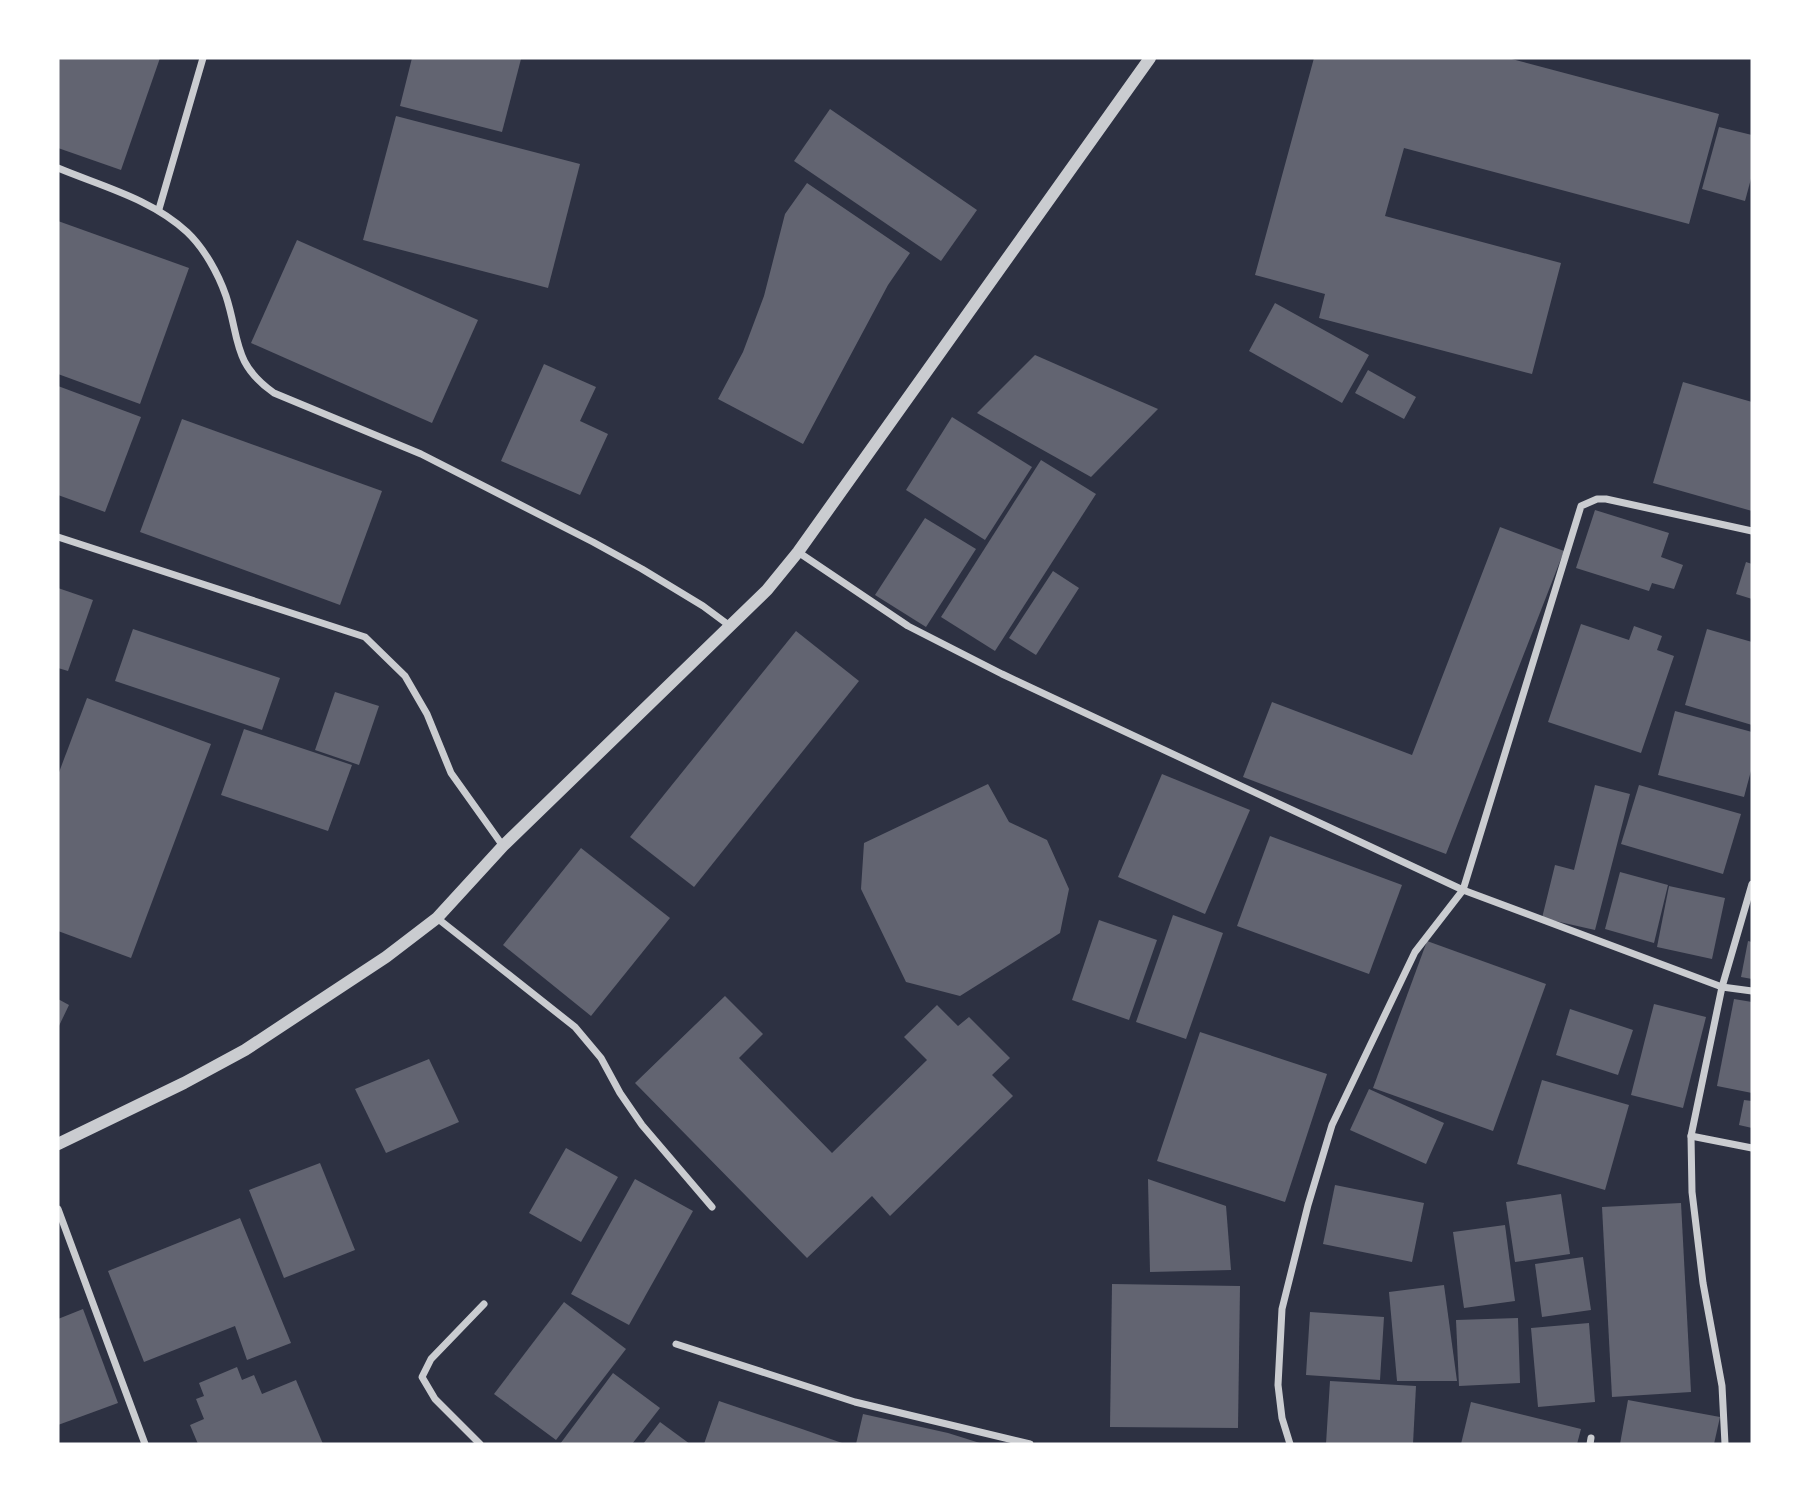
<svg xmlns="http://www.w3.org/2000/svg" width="1810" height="1502" font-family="Cabin,sans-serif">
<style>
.building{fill:#626471}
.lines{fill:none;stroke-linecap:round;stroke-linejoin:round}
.minor{stroke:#caccd0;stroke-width:7}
.tertiary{stroke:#caccd0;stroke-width:12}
</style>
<rect width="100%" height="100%" fill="#2d3142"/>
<!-- building -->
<g class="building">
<path d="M58 58H160L121 170 58 148Z"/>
<path d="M412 58 521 59 502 132 400 106Z"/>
<path d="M1314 58H1508L1719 114 1689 224 1404 148 1385 216 1561 263 1532 374 1319 318 1325 294 1255 275Z"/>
<path d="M830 109 977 210 941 261 794 161Z"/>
<path d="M396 116 580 164 548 288 363 240Z"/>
<path d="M1719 127 1752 135V175L1745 201 1702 189Z"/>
<path d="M807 183 910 253 888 285 803 444 718 399 743 352 764 296 785 214Z"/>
<path d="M58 221 189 268 140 404 58 374Z"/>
<path d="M297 240 478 320 432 423 251 343Z"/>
<path d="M1275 303 1369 355 1342 403 1249 351Z"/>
<path d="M1035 355 1158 409 1091 477 977 413Z"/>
<path d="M544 364 596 387 580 421 608 434 580 495 501 461Z"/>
<path d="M1368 370 1416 397 1404 419 1355 393Z"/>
<path d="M1683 382 1752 402V511L1653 483Z"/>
<path d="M58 386 141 417 105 512 58 495Z"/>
<path d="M952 417 1032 467 985 540 906 490Z"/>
<path d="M182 419 382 491 340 605 140 532Z"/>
<path d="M1041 460 1096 494 995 651 941 617Z"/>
<path d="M1595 510 1669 533 1661 557 1683 565 1674 589 1652 583 1649 591 1576 568Z"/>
<path d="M925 518 976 549 926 627 875 595Z"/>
<path d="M1500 527 1564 551 1446 854 1243 777 1272 702 1412 755Z"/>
<path d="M1746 562 1752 564V599L1736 594Z"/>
<path d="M1053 571 1079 588 1036 655 1009 638Z"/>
<path d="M58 588 93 600 68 671 58 668Z"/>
<path d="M1581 624 1629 640 1634 626 1662 636 1657 650 1674 656 1641 753 1548 722Z"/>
<path d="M133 629 280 678 262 730 115 681Z"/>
<path d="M1707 629 1752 642V725L1685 705Z"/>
<path d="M796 631 859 681 694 887 630 837Z"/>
<path d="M335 692 379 706 359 765 315 750Z"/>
<path d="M87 698 211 744 131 958 58 931V775Z"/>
<path d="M1675 711 1752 732V767L1744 797 1658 775Z"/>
<path d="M244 729 352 765 328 831 221 795Z"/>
<path d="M1162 774 1250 810 1205 914 1118 877Z"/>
<path d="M988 784 1009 822 1047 840 1069 889 1060 933 960 996 906 982 861 889 864 843Z"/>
<path d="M1595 785 1630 794 1595 930 1542 918 1555 865 1574 870Z"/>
<path d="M1639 785 1741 814 1723 874 1621 844Z"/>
<path d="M1270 836 1402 885 1369 974 1237 926Z"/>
<path d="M581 848 670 918 591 1016 503 945Z"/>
<path d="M1620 872 1668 885 1654 943 1605 929Z"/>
<path d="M1669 886 1725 898 1712 959 1657 947Z"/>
<path d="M1173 915 1223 933 1186 1039 1136 1022Z"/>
<path d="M1099 920 1157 940 1129 1020 1072 1000Z"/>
<path d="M1427 941 1546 984 1493 1131 1373 1088Z"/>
<path d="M1748 941 1752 942V979L1741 977Z"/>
<path d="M725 996 763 1034 739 1058 832 1153 927 1060 904 1037 937 1005 958 1026 969 1017 1010 1058 992 1075 1013 1096 890 1216 872 1196 807 1258 635 1083Z"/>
<path d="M58 999 69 1005 58 1028Z"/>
<path d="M1734 999 1752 1002V1093L1717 1086Z"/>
<path d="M1654 1004 1706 1017 1683 1108 1631 1095Z"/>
<path d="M1570 1009 1633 1030 1618 1075 1556 1055Z"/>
<path d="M1200 1032 1327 1074 1285 1202 1157 1161Z"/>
<path d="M429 1059 459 1122 386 1153 355 1089Z"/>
<path d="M1542 1080 1629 1105 1605 1190 1517 1164Z"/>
<path d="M1369 1089 1444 1123 1426 1164 1350 1130Z"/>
<path d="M1744 1100 1752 1101V1128L1739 1125Z"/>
<path d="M566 1148 618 1177 581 1242 529 1213Z"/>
<path d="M320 1163 355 1250 284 1278 249 1190Z"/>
<path d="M635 1179 693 1211 629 1325 571 1294Z"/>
<path d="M1148 1179 1226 1206 1231 1270 1150 1272Z"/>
<path d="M1335 1185 1424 1203 1412 1262 1323 1244Z"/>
<path d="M1561 1194 1570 1254 1515 1262 1506 1202Z"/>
<path d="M1681 1203 1691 1392 1612 1397 1602 1207Z"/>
<path d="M240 1218 291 1343 247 1360 235 1326 144 1362 108 1271Z"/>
<path d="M1505 1225 1515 1301 1464 1308 1453 1232Z"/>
<path d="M1583 1257 1591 1310 1542 1317 1535 1264Z"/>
<path d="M1112 1284 1240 1286 1238 1428 1110 1427Z"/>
<path d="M1444 1285 1457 1381H1397L1389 1292Z"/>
<path d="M564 1302 626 1349 556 1440 494 1394Z"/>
<path d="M83 1309 118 1403 58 1425V1319Z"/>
<path d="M1310 1312 1384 1317 1380 1380 1306 1375Z"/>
<path d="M1518 1318 1520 1383 1459 1386 1456 1320Z"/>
<path d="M1589 1323 1595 1402 1538 1407 1531 1328Z"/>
<path d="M237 1367 242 1380 254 1375 262 1394 296 1380 323 1444H198L190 1425 204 1419 196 1399 204 1396 199 1383Z"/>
<path d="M613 1373 660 1408 632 1444H560Z"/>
<path d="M1330 1381 1416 1386 1413 1444H1326Z"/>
<path d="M1628 1400 1720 1417 1714 1444H1620Z"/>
<path d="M719 1401 802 1429 845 1444H704Z"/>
<path d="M1471 1402 1581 1429 1577 1444H1461Z"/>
<path d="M863 1414 948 1433 983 1444H856Z"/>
<path d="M660 1422 690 1444H643Z"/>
</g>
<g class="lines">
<!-- minor -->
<g class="minor">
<path d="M58 168C101 186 152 199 187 232 204 248 218 273 226 296 240 339 232 363 274 393L421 454 593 542 642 569 703 606 730 626"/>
<path d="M159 209 203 58"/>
<path d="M58 537 365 637 405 676 427 714 451 773 503 846"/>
<path d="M798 552 908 626 1002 674 1463 890 1722 987 1752 991"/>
<path d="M437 918 575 1027 601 1058 620 1093 642 1125 712 1207"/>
<path d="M1691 1136 1752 1148"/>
<path d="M58 1209 145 1444"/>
<path d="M676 1344 855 1402 1030 1444"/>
<path d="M480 1444 435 1399 422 1377 431 1359 484 1304"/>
<path d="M1290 1444 1282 1418 1278 1385 1282 1309 1308 1205 1332 1125 1415 952 1463 890 1581 506 1597 499H1606L1752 531"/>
<path d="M1590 1444 1591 1438"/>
<path d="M1725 1444 1722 1386 1703 1283 1692 1192 1691 1136 1722 987 1752 884"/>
</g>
<!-- tertiary -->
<path class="tertiary" d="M58 1144 184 1083 245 1050 386 957 437 918 503 846 767 590 798 552 1150 58"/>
</g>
<!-- border -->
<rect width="1810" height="1502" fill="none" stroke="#ffffff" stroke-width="119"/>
</svg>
